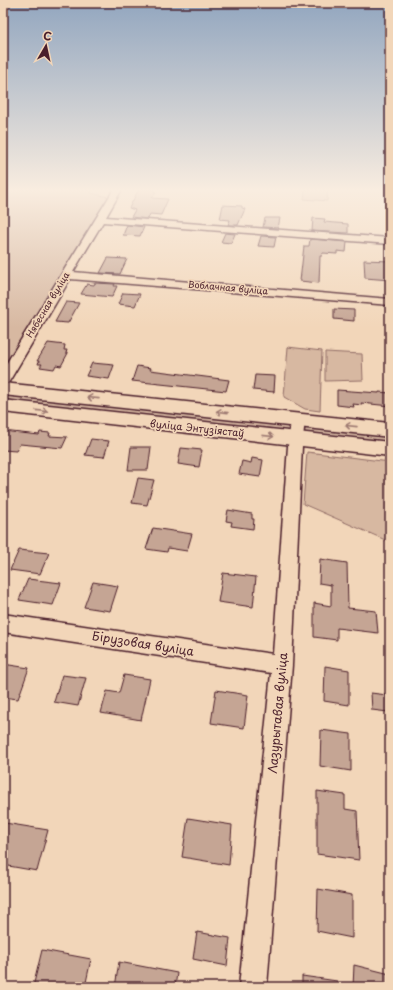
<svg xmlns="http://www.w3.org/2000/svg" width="393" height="990" font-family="'Playpen Sans',sans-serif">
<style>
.green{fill:#d7b8a1;stroke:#906c66}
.building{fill:#c5a594;stroke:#4a1f2b}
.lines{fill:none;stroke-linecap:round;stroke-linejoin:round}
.street-casing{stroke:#4a1f2b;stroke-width:3}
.secondary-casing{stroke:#4a1f2b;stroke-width:3}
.street{fill:#f2d6b9;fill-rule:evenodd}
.secondary{fill:#f2d6b9;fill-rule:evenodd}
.oneway{stroke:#9e7a72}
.labels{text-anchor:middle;stroke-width:3.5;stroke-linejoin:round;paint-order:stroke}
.far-street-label{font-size:9px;fill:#4a1f2b;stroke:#f2d6b9}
.street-label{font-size:10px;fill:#4a1f2b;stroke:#f2d6b9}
.near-street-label{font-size:12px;fill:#4a1f2b;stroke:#f2d6b9}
</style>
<rect width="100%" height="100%" fill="#f2d6b9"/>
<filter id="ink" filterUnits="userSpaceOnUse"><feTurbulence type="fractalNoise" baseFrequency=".025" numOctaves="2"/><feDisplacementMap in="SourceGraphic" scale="8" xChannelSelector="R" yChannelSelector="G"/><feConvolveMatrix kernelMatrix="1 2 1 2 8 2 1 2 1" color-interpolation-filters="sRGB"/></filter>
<g filter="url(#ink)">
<!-- green -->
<g class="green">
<path d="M3 189H92L91 193 109 197 3 368Z"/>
<path d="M305 189H328L327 201 304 199Z"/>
<path d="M288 347 322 351 320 411 305 409 284 397Z"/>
<path d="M325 352 362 354 363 380 325 381Z"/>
<path d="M3 393 286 425 289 430 285 433 3 402Z"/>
<path d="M309 426 390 435V444L308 435 303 430Z"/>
<path d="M307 452 390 462V542L303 504Z"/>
</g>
<!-- building -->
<g class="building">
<path d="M139 189H155L154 191 156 192 152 198 168 199 161 215 150 214 148 219 131 217 135 210 129 208Z"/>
<path d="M223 205 242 206V208L245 209 238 225H228L230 220 220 219Z"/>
<path d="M265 218H280L278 228 263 227Z"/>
<path d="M313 218 325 219 324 222 348 224V233L312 231Z"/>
<path d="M127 225 144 227 140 236 123 235Z"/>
<path d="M225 233 235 234 231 243 221 242Z"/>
<path d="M261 236 276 237 274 247 258 246Z"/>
<path d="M310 239 347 242 346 252 337 251V254L323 253 322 256H320L319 283 300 281 304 246H309Z"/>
<path d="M108 258 127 259 120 274 100 273Z"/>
<path d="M364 260 390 261V280L365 278Z"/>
<path d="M95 283 115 284 114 286H117L112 297 81 294 87 284 94 285Z"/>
<path d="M123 293 140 294 135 306 118 304Z"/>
<path d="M66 302 79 303 68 323 55 322Z"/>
<path d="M334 309 354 310V321L334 319Z"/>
<path d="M48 343 65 345 64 350H67L66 353H68L61 366 56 365 54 369 40 367 42 364H38L39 361H37Z"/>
<path d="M92 363 114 365 109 379 86 376Z"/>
<path d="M137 366 151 368 150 370 229 380 226 391 132 381Z"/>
<path d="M255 375 275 376 274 392 253 390Z"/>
<path d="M337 390 379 393V392L390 393V406L361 403 362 405 353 404 354 407 337 405Z"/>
<path d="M3 431 39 435 40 432 50 433 49 436 67 437 62 448 20 444 16 451 3 450Z"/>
<path d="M91 439 109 441 104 457 85 455Z"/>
<path d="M131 447H151L148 470H128Z"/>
<path d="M181 448 202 450 199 467 178 464Z"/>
<path d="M252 458 263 460 260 477 239 474 242 461 251 463Z"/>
<path d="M138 478 154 480 147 505 132 503Z"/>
<path d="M228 510 252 514V519H254L253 529 231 526 232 522 226 521Z"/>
<path d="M153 528 192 534 187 551 168 548 167 552 146 549Z"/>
<path d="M19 550 49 553 40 574 10 570Z"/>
<path d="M320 559 347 563 348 608 376 611 378 633 337 628V640L314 637V603L331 606V585L319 583Z"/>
<path d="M223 573 256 577 253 607 218 602Z"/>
<path d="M28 579 61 583 53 605 19 600Z"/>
<path d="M93 582 118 586 110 611 84 607Z"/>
<path d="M3 664 29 668 18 699 3 697Z"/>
<path d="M325 666 349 670V705L324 701Z"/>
<path d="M62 675 86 678 78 706 54 702Z"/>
<path d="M124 675 150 679 141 720 101 713 107 691 119 693Z"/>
<path d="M216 690 248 695 244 728 211 723Z"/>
<path d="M371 693 387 695 388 712 372 710Z"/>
<path d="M321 730 351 734V771L320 766Z"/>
<path d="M317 791 345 795V809L357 811 359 860 317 854Z"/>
<path d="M188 818 232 825 229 865 182 857Z"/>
<path d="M5 823 48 830 37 871 3 865V830Z"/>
<path d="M318 889 352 895V938L317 931Z"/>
<path d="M197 932 230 938 227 966 193 959Z"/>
<path d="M42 950 91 959 85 987H33Z"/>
<path d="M119 962 177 973 175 987H115Z"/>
<path d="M354 965 390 974V987H353Z"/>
<path d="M302 976 337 981 336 987H302Z"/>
</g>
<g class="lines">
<!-- street casing -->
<g class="street-casing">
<g id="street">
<path d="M114 189H122L106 217 390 238V244L103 222 73 272 390 299V305L70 279 10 380 8 383 3 384V369Z"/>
<path d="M298 415 303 417 305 420 302 446 292 665 267 987H239L271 673 3 632V614L273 654 288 446 291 420 293 417Z"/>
</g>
</g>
<!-- secondary casing -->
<g class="secondary-casing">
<g id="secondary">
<path d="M3 383 390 423V437L3 395Z"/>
<path d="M3 400 390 442V456L3 412Z"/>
</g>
</g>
<!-- street -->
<use href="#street" class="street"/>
<!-- secondary -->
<use href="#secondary" class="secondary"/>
</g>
<!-- one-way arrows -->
<defs><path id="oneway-shaft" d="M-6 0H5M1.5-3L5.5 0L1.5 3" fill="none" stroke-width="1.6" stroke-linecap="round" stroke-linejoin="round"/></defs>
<g class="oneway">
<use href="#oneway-shaft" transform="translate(93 398) rotate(-174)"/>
<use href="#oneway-shaft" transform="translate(42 411) rotate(6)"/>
<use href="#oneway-shaft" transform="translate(222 412) rotate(-174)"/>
<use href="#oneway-shaft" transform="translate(351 426) rotate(-174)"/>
<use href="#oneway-shaft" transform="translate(268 436) rotate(6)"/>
</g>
</g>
<!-- sky -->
<linearGradient id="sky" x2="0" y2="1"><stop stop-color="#92a6bf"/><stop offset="0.58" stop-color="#f9ede0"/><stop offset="1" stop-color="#f9ede0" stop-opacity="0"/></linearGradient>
<rect width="393" height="328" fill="url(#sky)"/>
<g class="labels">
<!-- far-street labels -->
<g class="far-street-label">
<text transform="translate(228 288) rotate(5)" y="3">Воблачная вуліца</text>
<text transform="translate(48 305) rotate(-59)" y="3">Нябесная вуліца</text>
</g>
<!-- street labels -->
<g class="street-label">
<text transform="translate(197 428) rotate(6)" y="4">вуліца Энтузіястаў</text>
</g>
<!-- near-street labels -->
<g class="near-street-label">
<text transform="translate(143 644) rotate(9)" y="4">Бірузовая вуліца</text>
<text transform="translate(278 713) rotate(-85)" y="4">Лазурытавая вуліца</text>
</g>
</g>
<!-- margin -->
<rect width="393" height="990" fill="none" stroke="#f2d6b9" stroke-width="16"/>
<rect x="8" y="8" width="377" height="974" fill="none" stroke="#4a1f2b" stroke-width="1.5" filter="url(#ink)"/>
<!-- north arrow -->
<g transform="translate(46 46) rotate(9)" stroke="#f2d6b9" stroke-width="3" paint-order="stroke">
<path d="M0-3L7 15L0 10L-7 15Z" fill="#4a1f2b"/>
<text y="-6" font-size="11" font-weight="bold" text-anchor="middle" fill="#4a1f2b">С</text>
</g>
</svg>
